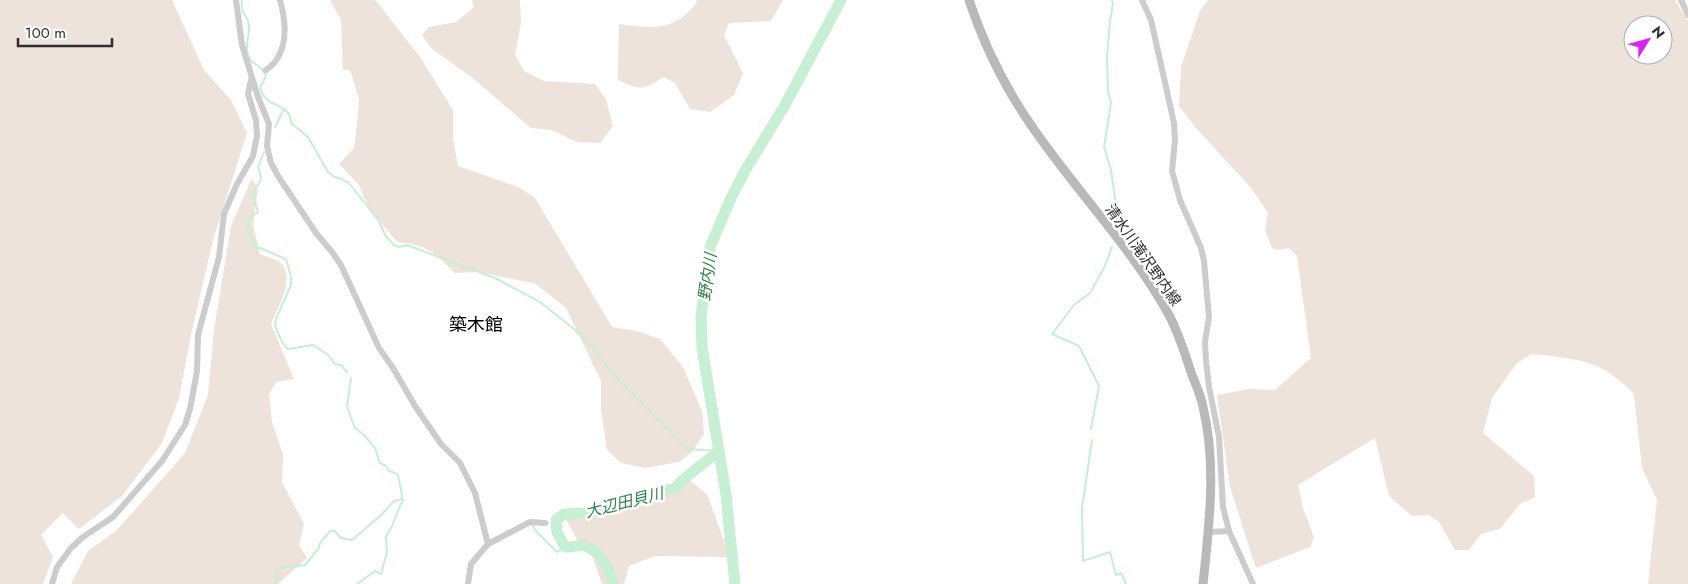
<svg xmlns="http://www.w3.org/2000/svg" width="1688" height="584" font-family="Jost,'Noto Sans JP',sans-serif">
<style>
.green{fill:#ede3db;fill-rule:evenodd}
.lines{fill:none;stroke-linecap:round;stroke-linejoin:round}
.stream{stroke:#c6efd4;stroke-width:2}
.river{stroke:#c6efd4;stroke-width:11}
.minor{stroke:#ccc;stroke-width:6}
.secondary{stroke:#b9b9b9;stroke-width:9}
.labels{text-anchor:middle;stroke-width:5;stroke-linejoin:round;paint-order:stroke}
.street-label{font-size:15px;fill:#2f2f2f;stroke:#fff}
.water-label{font-size:16px;font-style:italic;fill:#30844c;stroke:#fff}
.quarter-label{font-size:18px;fill:#000;stroke:#fff}
</style>
<rect width="100%" height="100%" fill="#fff"/>
<!-- green -->
<g class="green">
<path d="M0 0H172L204 70 231 100 247 133 213 240 192 330 179 398 162 443 122 496 79 529 63 513 41 535 53 557 43 584H0Z"/>
<path d="M330 0H375L377 2 420 57 453 110V139L458 166 518 187 535 198 612 327 636 331 660 339 683 367 702 411 704 434 692 452 679 462 645 468 621 463 607 450 601 410V381L566 308 536 284 479 272 455 273C433 252 429 245 397 242L368 207 359 185 339 164 354 148 357 125 359 99 350 70H343L341 20Z"/>
<path d="M472 0H520L521 23 515 55 524 71 544 81 595 84 606 100 613 126 600 143 577 142 551 130 531 128 470 76 431 48 422 35 429 27 456 22 474 7Z"/>
<path d="M697 0H783L771 21 729 23 724 35 743 73 734 95 710 112 690 109 675 83 664 77C642 90 641 91 618 80L619 24C643 27 665 32 685 15 690 10 695 7 697 0Z"/>
<path d="M1208 0H1675L1688 21V584H1648L1657 500 1642 468 1634 394C1623 383 1611 372 1596 366 1579 358 1550 356 1531 354L1516 364 1492 398 1483 433 1534 476 1535 497 1520 504 1500 529 1481 534 1469 550H1455L1439 522 1428 515 1412 516 1389 496 1375 438 1298 485 1303 508 1314 537 1310 547 1256 568 1230 487 1217 395 1250 389 1275 390 1311 358 1297 256 1289 248 1278 250 1272 248 1265 230 1268 213 1251 188 1196 128 1179 106 1181 67 1200 11ZM1633 25H1663V55H1633Z"/>
<path d="M252 178 258 189 253 225 260 254C266 257 278 259 282 264 295 281 277 308 271 324L294 379 276 382 269 394 272 422 283 455 282 482 304 524 299 545 307 558 278 584H71L88 551 117 530 185 453 208 395 214 330 231 226Z"/>
<path d="M689 480 707 494 730 557 655 556 629 566 624 584H602L593 558 577 540 565 517 575 510Z"/>
</g>
<g class="lines">
<!-- stream -->
<g class="stream">
<path d="M242 0C240 13 247 14 249 25 250 37 243 48 250 59 255 67 261 64 266 76L260 88 263 95 269 101 284 109 289 114 292 124 308 137 328 172 333 176 348 182 379 221 385 235 394 245 399 247 407 245 495 278 540 302 574 329 589 344 611 372 687 449 719 451"/>
<path d="M1112 0 1113 4 1110 21 1107 57 1108 91 1111 103 1104 147 1111 170 1118 219 1117 225"/>
<path d="M275 127 284 109"/>
<path d="M264 152 258 167C264 183 259 181 253 193L258 212 249 218 248 230 255 246 286 259 291 277V285L276 319 275 326 283 344 288 349 313 345 328 355 335 364 341 365 347 372"/>
<path d="M351 378 347 406 351 418 355 428 364 435 375 448 380 463 386 466 389 471 393 472 398 475 403 500C396 512 395 525 386 536L387 552 381 574 375 571 357 584"/>
<path d="M1091 429 1099 386 1079 346 1052 334 1074 305 1090 293 1104 268 1112 247"/>
<path d="M1092 440 1082 508 1083 561 1110 552 1116 575 1121 573 1126 584"/>
<path d="M532 524 535 530 557 552 565 547"/>
<path d="M275 584 278 579 276 574 277 568 305 565 319 548 320 543 330 531H335L341 538 352 540 381 515 394 501 402 499"/>
</g>
<!-- river -->
<g class="river">
<path d="M613 584C610 570 600 550 585 546 578 544 572 548 565 547L557 532 556 520 564 514 589 513 614 507 655 492 674 489 686 477 719 451"/>
<path d="M735 584 726 495 702 347 701 317 710 247 732 196 746 169 785 105 841 0"/>
</g>
<!-- minor -->
<g class="minor">
<path d="M236 0 242 45 258 97 269 124 267 146 271 163 278 176 316 233 332 252 341 265 379 348 393 368 415 406 441 444 460 463 475 493 488 544 471 564 468 584"/>
<path d="M1142 0 1151 20 1174 123 1175 140 1172 171 1180 200 1201 248 1204 261 1209 317 1205 342 1206 361 1209 387 1219 437 1223 507 1229 531 1253 584"/>
<path d="M1681 0 1688 15"/>
<path d="M266 70C270 67 275 63 277 59 288 42 285 18 280 0"/>
<path d="M1209 532 1229 531"/>
<path d="M488 544 530 522 545 523"/>
<path d="M52 584 57 567 71 548 83 537 113 517 162 461 185 425 190 409 197 371 198 335 219 257 224 214 237 184 253 156 257 136 256 120 248 94 251 80"/>
</g>
<!-- secondary -->
<path class="secondary" d="M969 0C984 45 1004 86 1031 125 1075 190 1131 246 1169 315 1179 334 1185 354 1192 375 1196 385 1201 396 1203 407 1217 465 1209 526 1203 584"/>
</g>
<g class="labels">
<!-- street labels -->
<g class="street-label">
<text transform="translate(1143 255) rotate(55)" y="5">清水川滝沢野内線</text>
</g>
<!-- water labels -->
<g class="water-label">
<text transform="translate(707 277) rotate(-82)" y="6">野内川</text>
<text transform="translate(624 502) rotate(-14)" y="6">大辺田貝川</text>
</g>
<!-- quarter labels -->
<g class="quarter-label">
<text x="476" y="331">築木館</text>
</g>
</g>
<!-- north arrow -->
<g transform="translate(1648 40) rotate(53)"><circle r="24" fill="#ffffff" stroke="#acacac"/>
<path d="M0-4L9 19L0 12L-9 19Z" fill="#da23f3"/>
<text y="-8" font-size="14" font-weight="bold" text-anchor="middle" fill="#2f2f2f">N</text>
</g>
<!-- scale -->
<path d="M18 38v8h94v-8" fill="none" stroke="#2f2f2f" stroke-width="2.5"/>
<text x="25" y="38" font-size="15" fill="#2f2f2f" stroke="#ffffff" stroke-width="4" paint-order="stroke">100 m</text>
</svg>
